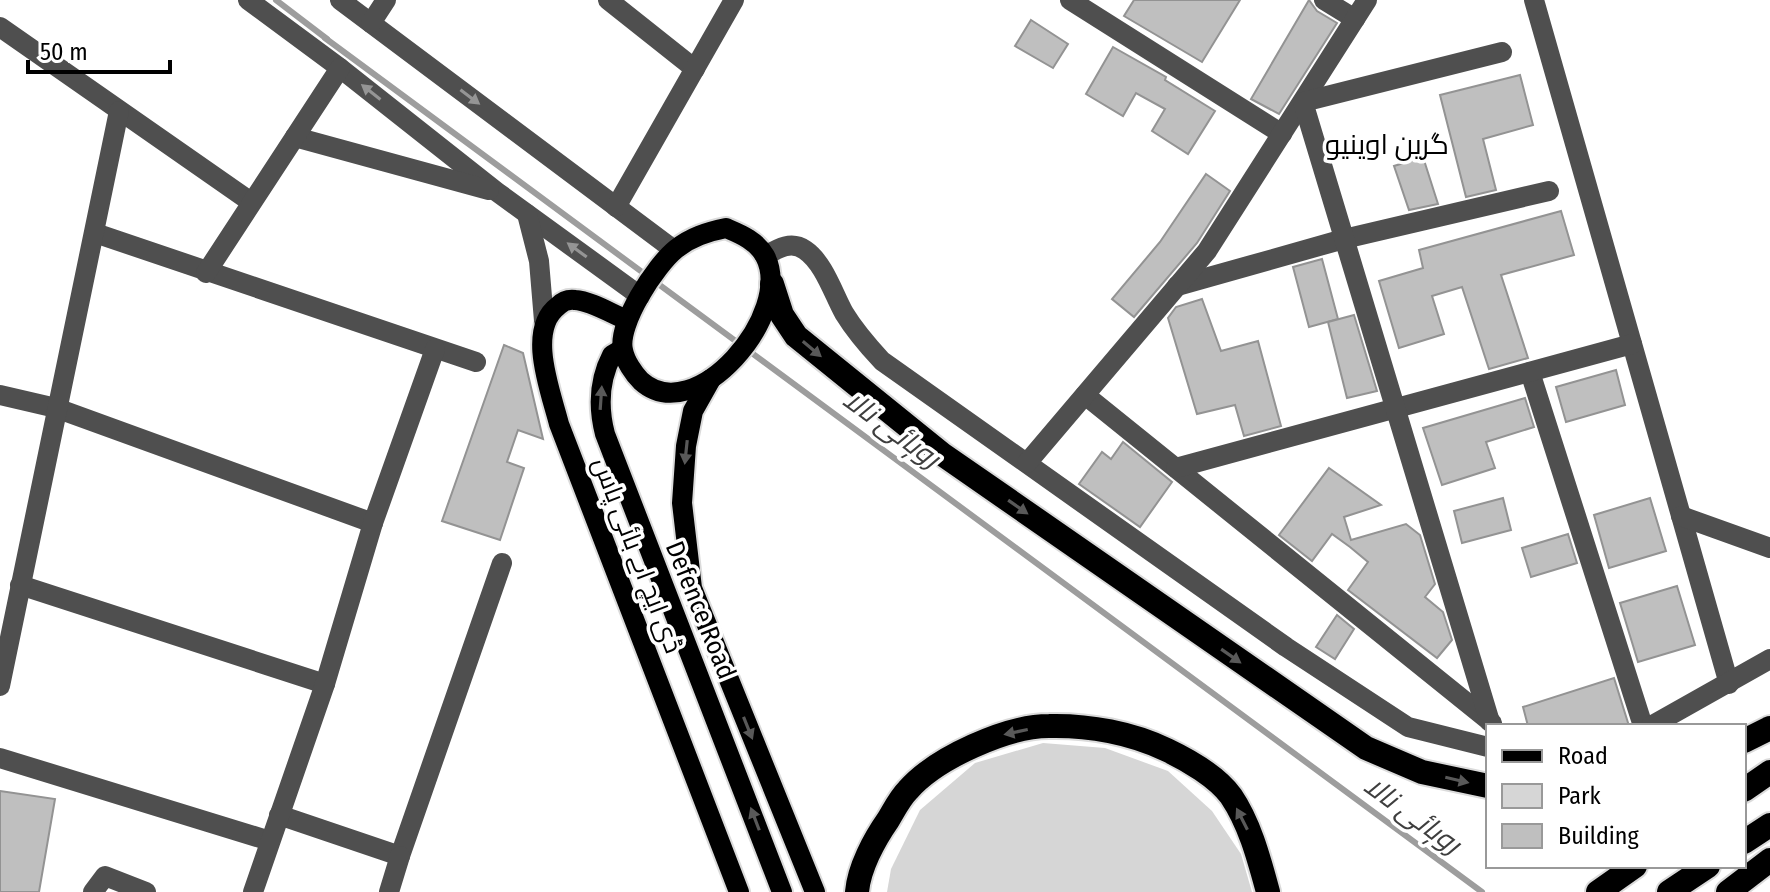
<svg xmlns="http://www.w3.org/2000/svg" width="1770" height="892" font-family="'Fira Sans Condensed',Cairo,sans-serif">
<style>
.green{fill:#d6d6d6}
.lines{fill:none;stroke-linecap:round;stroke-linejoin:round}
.stream{stroke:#9d9d9d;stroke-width:6}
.building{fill:#bfbfbf;stroke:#939393;stroke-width:2}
.major-casing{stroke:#dbdbdb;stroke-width:24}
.highway-casing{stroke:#dbdbdb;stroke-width:28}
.minor{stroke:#4f4f4f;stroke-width:20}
.major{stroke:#000;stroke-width:20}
.highway{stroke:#000;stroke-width:24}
.oneway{fill:#959595}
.oneway2{fill:#595959}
.labels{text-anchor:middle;stroke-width:7;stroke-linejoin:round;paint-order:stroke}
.street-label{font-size:26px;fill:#000;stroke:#fff}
.neighbourhood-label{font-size:28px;fill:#000;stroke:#fff}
.water-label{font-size:28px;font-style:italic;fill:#3e3e3e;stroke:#fff}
</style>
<rect width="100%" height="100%" fill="#fff"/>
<!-- green -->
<path class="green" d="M1043 743 1105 748 1168 771 1212 811 1241 854 1252 892H887L891 869 920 810 975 763Z"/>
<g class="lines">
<!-- stream -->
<g class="stream">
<path d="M276 0 327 39"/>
<path d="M325 38 1482 892"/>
</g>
</g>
<!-- building -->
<g class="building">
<path d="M1134 0H1240L1202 62 1124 16Z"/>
<path d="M1309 0 1317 11 1337 23 1279 114 1251 99Z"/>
<path d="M1031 20 1068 44 1053 68 1015 46Z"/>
<path d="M1113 47 1166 77 1165 80 1215 111 1188 154 1152 131 1165 109 1136 93 1123 116 1086 94Z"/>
<path d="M1520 75 1533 125 1483 139 1496 190 1466 197 1440 95Z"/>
<path d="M1423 157 1438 204 1409 210 1394 166Z"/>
<path d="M1206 174 1230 191 1197 243 1134 317 1112 299 1160 242Z"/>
<path d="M1561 211 1574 255 1501 275 1528 358 1489 369 1462 287 1432 296 1444 334 1399 348 1379 281 1423 268 1419 250Z"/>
<path d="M1322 259 1338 319 1309 327 1293 267Z"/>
<path d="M1202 299 1221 351 1258 341 1281 426 1244 436 1235 405 1197 414 1168 318 1176 307Z"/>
<path d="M1354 315 1377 391 1347 398 1328 322Z"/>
<path d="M504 345 523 353 543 439 518 430 507 462 524 468 500 540 442 521Z"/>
<path d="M1616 370 1625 405 1566 422 1556 387Z"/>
<path d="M1525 398 1534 427 1486 442 1495 468 1442 485 1423 428Z"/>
<path d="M1123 442 1172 482 1140 527 1079 484 1102 452 1111 459Z"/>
<path d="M1329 468 1381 505 1344 517 1351 540 1406 524 1420 535 1435 584 1425 597 1443 612 1452 640 1437 658 1348 590 1368 562 1350 547 1332 534 1312 561 1279 535Z"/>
<path d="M1503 498 1511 530 1462 543 1454 511Z"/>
<path d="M1650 498 1666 551 1609 568 1594 515Z"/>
<path d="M1568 534 1577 563 1531 577 1522 548Z"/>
<path d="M1677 586 1695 645 1638 662 1620 603Z"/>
<path d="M1337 615 1354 629 1335 659 1316 647Z"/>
<path d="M1614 678 1629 726H1528L1523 707Z"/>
<path d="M0 791 55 799 39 892H0Z"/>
</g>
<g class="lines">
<!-- major casing -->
<g class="major-casing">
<g id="major">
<path d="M726 228C740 234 756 240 765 256 795 313 695 430 641 381 634 374 625 361 623 350 617 324 656 265 676 249 691 237 707 232 726 228Z"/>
<path d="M627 320C612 314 591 301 575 300 568 299 563 301 558 306 526 330 551 392 559 424L739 892"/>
<path d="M622 349 612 355C599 380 598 407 605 434L782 892"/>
<path d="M711 379 693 411 686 446 682 503 692 588 815 892"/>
</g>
</g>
<!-- highway casing -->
<g class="highway-casing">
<g id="highway">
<path d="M772 284 782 315 796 336 942 454 1366 748 1422 772 1488 786"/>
<path d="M1744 741 1770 728"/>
<path d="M1744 790 1770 772"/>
<path d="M1744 842 1770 825"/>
<path d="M857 892C859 868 874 840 888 820 894 810 900 798 908 790 936 758 1007 726 1049 726 1089 725 1132 733 1167 750 1188 760 1217 777 1231 796 1250 824 1259 859 1268 892"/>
<path d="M1598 892 1635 866"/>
<path d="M1669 892 1708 866"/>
<path d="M1728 892 1770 860"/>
</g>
</g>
<!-- minor -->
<g class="minor">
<path d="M248 0 340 68 497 192 640 296"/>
<path d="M340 0 674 250"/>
<path d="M608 0 695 69"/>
<path d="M1070 0 1282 134"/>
<path d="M1324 0 1355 19"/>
<path d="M1534 0 1729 684"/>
<path d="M371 23 386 0"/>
<path d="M0 27 251 202"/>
<path d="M295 137 489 190"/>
<path d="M616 207 734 0"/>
<path d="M527 214 539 261 544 321"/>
<path d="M95 233 476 362"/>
<path d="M765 256C777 249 791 240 805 250 824 263 833 293 844 313 855 331 868 346 882 361L1286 647 1408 727 1488 747"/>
<path d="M206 273 340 68"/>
<path d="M1177 286 1344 239 1549 191"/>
<path d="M1530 372 1643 726"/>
<path d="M0 395 56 408 373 523"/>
<path d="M1085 395 1492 723"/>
<path d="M1027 463 1207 251 1367 0"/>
<path d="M1176 468 1632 344"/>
<path d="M1681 516 1770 548"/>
<path d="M20 585 325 684"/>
<path d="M0 686 119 111"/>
<path d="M1490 722 1303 102 1502 52"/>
<path d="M1651 726 1770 659"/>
<path d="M0 758 270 841"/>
<path d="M279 815 400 856 502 563"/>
<path d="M93 892 105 876 146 892"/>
<path d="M253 892 325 684 373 523 435 349"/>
<path d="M389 892 400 856"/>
</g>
<!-- major -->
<use href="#major" class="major"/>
<!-- highway -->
<use href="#highway" class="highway"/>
</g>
<!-- one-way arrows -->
<defs><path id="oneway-solid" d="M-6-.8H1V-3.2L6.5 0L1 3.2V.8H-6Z" transform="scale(2)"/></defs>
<g class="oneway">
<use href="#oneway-solid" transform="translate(371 92) rotate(-142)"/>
<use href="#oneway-solid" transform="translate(470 97) rotate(37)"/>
<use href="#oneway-solid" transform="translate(577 250) rotate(-144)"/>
</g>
<g class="oneway2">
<use href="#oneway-solid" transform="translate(812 349) rotate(40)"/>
<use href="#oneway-solid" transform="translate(601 398) rotate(-86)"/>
<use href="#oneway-solid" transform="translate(686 452) rotate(96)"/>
<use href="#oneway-solid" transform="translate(1018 507) rotate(35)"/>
<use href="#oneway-solid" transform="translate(1231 656) rotate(35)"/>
<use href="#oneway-solid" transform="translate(748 728) rotate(68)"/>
<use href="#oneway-solid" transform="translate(1016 732) rotate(168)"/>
<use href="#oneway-solid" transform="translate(1457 780) rotate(13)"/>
<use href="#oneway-solid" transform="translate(755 819) rotate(-111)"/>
<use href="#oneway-solid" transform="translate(1242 819) rotate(-117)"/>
</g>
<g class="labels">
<!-- street labels -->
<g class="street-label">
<text transform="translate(638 555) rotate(69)" y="9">ڈی ایچ اے بائی پاس</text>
<text transform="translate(701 610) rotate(68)" y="9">Defence Road</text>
</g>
<!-- neighbourhood labels -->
<g class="neighbourhood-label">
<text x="1387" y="154">گرین اوینیو</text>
</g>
<!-- water labels -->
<g class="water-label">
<text transform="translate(892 428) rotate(36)" y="10">روہائی نالا</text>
<text transform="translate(1413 814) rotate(36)" y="10">روہائی نالا</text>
</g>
</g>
<!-- legend -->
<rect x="1486" y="724" width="260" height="144" fill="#ffffff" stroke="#999999" stroke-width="2"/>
<rect x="1502" y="750" width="40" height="12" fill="#000000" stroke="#999999" stroke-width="2"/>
<text x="1558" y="764" font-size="24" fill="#000000">Road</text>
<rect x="1502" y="784" width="40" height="24" fill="#d6d6d6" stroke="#999999" stroke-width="2"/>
<text x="1558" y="804" font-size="24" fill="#000000">Park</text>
<rect x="1502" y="824" width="40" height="24" fill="#bfbfbf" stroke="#999999" stroke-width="2"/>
<text x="1558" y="844" font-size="24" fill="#000000">Building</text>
<!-- scale -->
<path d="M28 60v12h142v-12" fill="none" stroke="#000000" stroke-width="4"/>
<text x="40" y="60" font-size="24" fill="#000000" stroke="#ffffff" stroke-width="6" paint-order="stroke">50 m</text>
</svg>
